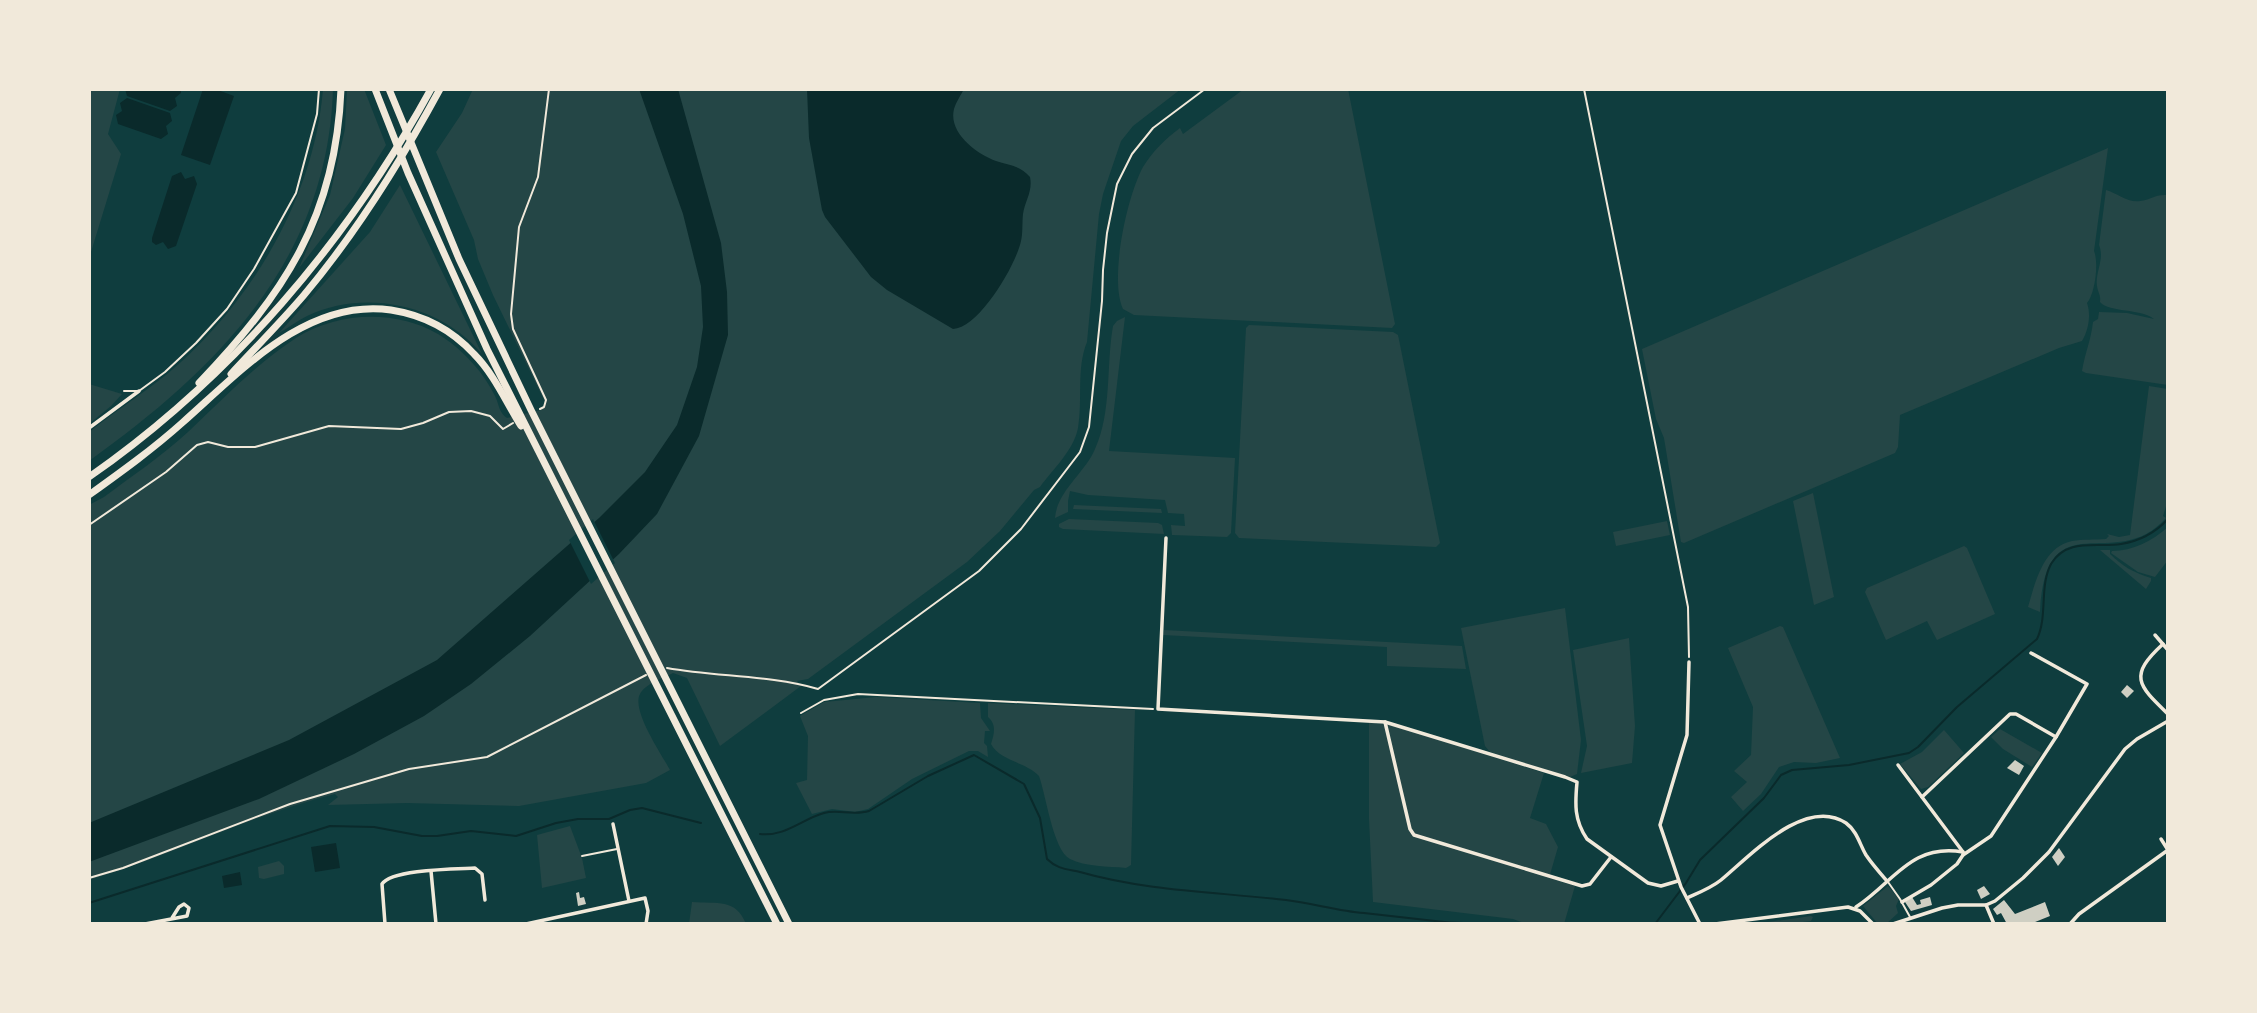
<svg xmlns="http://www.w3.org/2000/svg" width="2257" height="1013" font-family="'IBM Plex Sans',sans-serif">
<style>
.green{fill:#244646}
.water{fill:#0a2a2b}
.pier{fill:#0f3d3e}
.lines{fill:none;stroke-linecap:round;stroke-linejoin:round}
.stream{stroke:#0a2a2b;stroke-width:2}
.building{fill:#cfcfc3}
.path{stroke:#f1e9da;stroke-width:2}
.service{stroke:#f1e9da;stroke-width:2}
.minor{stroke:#f1e9da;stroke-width:3.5}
.motorway{stroke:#f1e9da;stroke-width:7}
</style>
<rect width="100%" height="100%" fill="#0f3d3e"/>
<!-- green -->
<g class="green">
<path d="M89 89H120L108 134 121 154 91 252H89Z"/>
<path d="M323 89H333C328 258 219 368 89 461V432C114 412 141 395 166 375 250 305 314 199 323 89Z"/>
<path d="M347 89H364L386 145 353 198 299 268 330 195 345 129Z"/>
<path d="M473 89H1181L1133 126 1121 141 1103 194 1099 214 1087 342C1076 369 1083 399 1078 428 1074 450 1053 469 1040 487L1034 490 1000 531 967 562 808 679 797 681 801 686 720 746 687 678 673 673C663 678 645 684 640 694 631 710 662 755 670 770L646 783 519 806 407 803 328 805 338 797 335 794C251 815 173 855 89 880V505L104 497C132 476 162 456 188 432 222 400 256 364 296 338 337 312 395 309 438 334 461 348 483 371 495 396 499 404 499 413 507 418L541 410 545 406V402L493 295 478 259 474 240 436 152 462 113Z"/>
<path d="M1244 89H1348L1395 324 1392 328 1134 315 1123 309C1109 279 1127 196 1143 167 1153 151 1165 139 1180 128L1183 134Z"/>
<path d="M2108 148 2094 251C2099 263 2095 294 2087 303 2091 314 2089 329 2082 341L2059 348 1900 415 1898 447 1895 453 1684 543 1681 542 1664 438 1656 419 1642 349Z"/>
<path d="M400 185 482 354C441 305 366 288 307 316 297 321 288 328 279 333L370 232Z"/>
<path d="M2106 190C2117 193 2128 203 2140 201 2151 200 2154 194 2168 195V385L2086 373 2082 371C2085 353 2091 340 2093 322L2098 319 2099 312 2127 313 2154 319C2140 308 2110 313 2100 302 2101 295 2098 293 2097 286 2095 272 2105 259 2099 245Z"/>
<path d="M1125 317 1109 451 1235 458 1231 533 1227 537 1172 535 1171 525 1185 526 1184 514 1168 513 1165 500 1088 495 1070 491 1068 501V512L1055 518C1057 491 1085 473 1095 449 1112 412 1106 365 1113 326L1117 321Z"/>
<path d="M1249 325 1393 332 1398 335 1440 543 1436 547 1239 538 1235 533 1246 328Z"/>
<path d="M89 384 122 394 111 406 89 424Z"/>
<path d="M2149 386 2168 389V500L2163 516 2166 518C2115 576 2046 497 2040 612L2028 607C2035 583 2043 547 2072 541 2083 539 2095 540 2106 539L2109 536 2107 534 2119 537 2130 535Z"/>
<path d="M1813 493 1834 597 1814 605 1793 501Z"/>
<path d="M1074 505 1161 509 1162 513 1073 509Z"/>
<path d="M1069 519 1158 523 1162 525 1164 534 1063 529 1059 527V524Z"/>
<path d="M1667 521 1670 535 1616 546 1613 532Z"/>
<path d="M2168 527V560L2155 577 2138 572 2111 553 2112 551C2133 551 2152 541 2168 527Z"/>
<path d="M1964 546 1967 548 1995 614 1937 640 1927 621 1886 640 1865 592 1867 588Z"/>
<path d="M2100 550H2110V554C2122 566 2134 573 2151 578V581L2146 589Z"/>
<path d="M1565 608 1581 740 1577 774 1570 777 1490 752 1485 746 1461 628Z"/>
<path d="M1780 626 1783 627 1840 758 1816 763 1794 762 1779 767 1761 794 1743 811 1731 797 1747 782 1734 771 1751 755 1753 707 1728 648Z"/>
<path d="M1164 630 1462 646 1466 669 1387 666V647L1163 635Z"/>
<path d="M1629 638 1635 726 1632 763 1581 773 1587 746 1573 650Z"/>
<path d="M876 697 980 703 981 718 990 731H985L984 743 987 746 988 757 978 751H969L912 779 868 809 855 812 832 809 812 814 796 783 807 780 808 736 800 716 824 702Z"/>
<path d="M988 703 1135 710 1131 865 1126 868C1108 866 1085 867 1070 859 1053 850 1046 795 1039 776 1026 762 1000 761 991 744 994 734 997 725 988 717Z"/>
<path d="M1369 722 1395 726 1544 773 1530 818 1546 824 1558 847 1549 878 1575 886 1564 924H1527L1513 919 1373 902 1369 819Z"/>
<path d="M2000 729 2042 753 2032 767 2003 749 1991 737Z"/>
<path d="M1944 730 1964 753 1928 787 1921 789 1900 764 1922 752Z"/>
<path d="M570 826 582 858 586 878 542 888 537 835Z"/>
<path d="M279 861 284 866V874L264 879 259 878 258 867Z"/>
<path d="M1888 886 1899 899 1896 906 1898 913 1886 924H1878L1863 906Z"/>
<path d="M692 902C717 904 736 898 746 924H689Z"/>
<path d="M1811 916 1813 917 1811 921 1787 924H1754Z"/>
</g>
<!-- water -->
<g class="water">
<path d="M125 89H181V93L175 98 177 106 170 111 127 96Z"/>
<path d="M203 89H215L234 96 210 165 181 155Z"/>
<path d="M639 89H678L721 243 727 292 728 335 699 436 657 514 619 554 530 636 471 684 424 716 354 754 259 799 89 862V823L289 740 437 660 599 518 645 472 677 425 697 367 703 327 701 286 683 214Z"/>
<path d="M807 89H964C961 95 956 102 954 109 948 133 977 154 996 161 1009 165 1021 166 1030 177 1033 191 1025 201 1023 214 1022 223 1023 233 1021 241 1016 265 979 328 953 329L887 290 871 277 825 217 822 210 809 138Z"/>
<path d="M127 98 170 113 172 121 166 126 168 134 161 139 118 124 116 115 122 111 120 103Z"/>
<path d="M181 172 185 179 194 176 197 184 176 246 168 249 163 242 156 245 152 242V238L172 176Z"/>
<path d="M336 843 340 868 315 872 311 847Z"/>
<path d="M240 872 242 885 224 888 222 876Z"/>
</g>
<!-- pier -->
<path class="pier" d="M593 519 615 563 591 584 569 540Z"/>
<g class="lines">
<!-- stream -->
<g class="stream">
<path d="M760 834C785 837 802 819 824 813 838 809 853 816 869 811L928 776 974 755 1024 784 1040 818 1047 859C1057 869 1067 869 1080 872 1146 891 1217 892 1286 900 1312 903 1338 911 1364 913 1391 916 1417 919 1444 922 1463 924 1483 922 1502 924"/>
<path d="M89 903 330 826 374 827 422 836H437L471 831 516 836 556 823 578 819H609L630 810 642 808 701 823"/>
<path d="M1655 924 1686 883 1700 860 1764 798 1781 775 1792 770 1849 765 1909 753 1918 747 1957 707 2037 639C2048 616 2039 587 2051 564 2067 537 2097 548 2121 544 2140 541 2155 533 2168 519"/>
</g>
</g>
<!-- building -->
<g class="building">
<path d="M2127 685 2134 691 2127 698 2121 692Z"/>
<path d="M2015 760 2024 766 2019 775 2007 768Z"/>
<path d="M2059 848 2065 857 2058 866 2052 857Z"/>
<path d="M1984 886 1990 894 1981 899 1977 890Z"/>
<path d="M579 892 580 898 584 897 586 904 578 906 576 893Z"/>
<path d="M1912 897 1917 905 1921 904 1920 900 1930 897 1932 905 1911 911 1905 902Z"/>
<path d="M2004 900 2015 914 2045 902 2050 916 2030 924H2007L2001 913 1997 915 1993 909Z"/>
</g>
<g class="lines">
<!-- path -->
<g class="path">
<path d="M1584 89 1688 607 1689 657"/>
<path d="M540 409 544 407 546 400 513 329 511 314 519 227 538 177 549 89"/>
<path d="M89 525 166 472 197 445 208 442 228 447H255L329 426 401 429 423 423 449 412 471 411 490 416 503 429 513 423"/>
<path d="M667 668C717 677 770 675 818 689L979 571 1021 529 1080 452 1089 427 1102 301 1103 270 1107 233 1117 184 1132 154 1153 128 1205 89"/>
<path d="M801 713 824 700 858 694 1153 709"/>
<path d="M89 878 123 868 290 804 409 769 487 757 646 675"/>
</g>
<!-- service -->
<g class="service">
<path d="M124 391H139L165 372 196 343 227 309 254 269 296 193 317 114 319 89"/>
<path d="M582 856 617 849"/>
<path d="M1888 882 1900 899 1910 917"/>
</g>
<!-- minor -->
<g class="minor">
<path d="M89 428 139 391"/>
<path d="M1166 538 1158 709 1385 722 1565 777 1577 782C1575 804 1574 820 1587 839L1648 883 1661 886 1678 881"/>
<path d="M2155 635 2168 650"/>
<path d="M2163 644C2128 676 2138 685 2168 714"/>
<path d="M1689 662 1687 735 1660 825 1681 887 1700 924"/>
<path d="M1385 722 1410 829 1414 835 1582 886 1590 884 1611 857"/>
<path d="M1898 765 1963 852"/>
<path d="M1922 797 2010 714H2016L2056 737"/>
<path d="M613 824 629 901"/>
<path d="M2161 839 2168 850"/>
<path d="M431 871 436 924"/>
<path d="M1687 898C1698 893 1711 888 1721 880 1750 856 1805 796 1846 823 1857 831 1860 845 1866 855 1872 864 1880 873 1887 881"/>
<path d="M1902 902 1931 885 1957 864 1963 855 1991 836 2056 737 2087 684 2031 653"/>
<path d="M1986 905 1994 924"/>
<path d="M1856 907C1894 882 1911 843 1963 852V855"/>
<path d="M145 924 187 916 189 908 184 904 179 907 172 918"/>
<path d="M385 924 382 884C391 869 457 869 475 868L482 874 485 900"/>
<path d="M526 924 645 898 648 911 646 924"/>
<path d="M1715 924 1848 907 1860 911 1873 924"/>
<path d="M1893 924 1942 908 1958 905H1986L1995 901 2023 878 2049 852 2125 749 2137 739 2168 721"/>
<path d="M2070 924 2079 914 2168 850"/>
</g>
<!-- motorway -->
<g class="motorway">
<path d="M375 89 408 173 487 349 777 924"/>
<path d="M389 89 459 259 531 410 789 924"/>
<path d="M231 374C255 348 281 322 304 295 357 232 401 161 440 89"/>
<path d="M199 383C284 294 336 217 341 89"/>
<path d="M89 477C232 377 347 242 431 89"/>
<path d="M89 495C121 472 153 449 182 423 240 372 306 298 391 310 423 315 452 330 474 354 494 374 506 402 521 426"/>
</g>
</g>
<!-- border -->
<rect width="2257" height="1013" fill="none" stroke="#f1e9da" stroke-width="182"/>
</svg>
